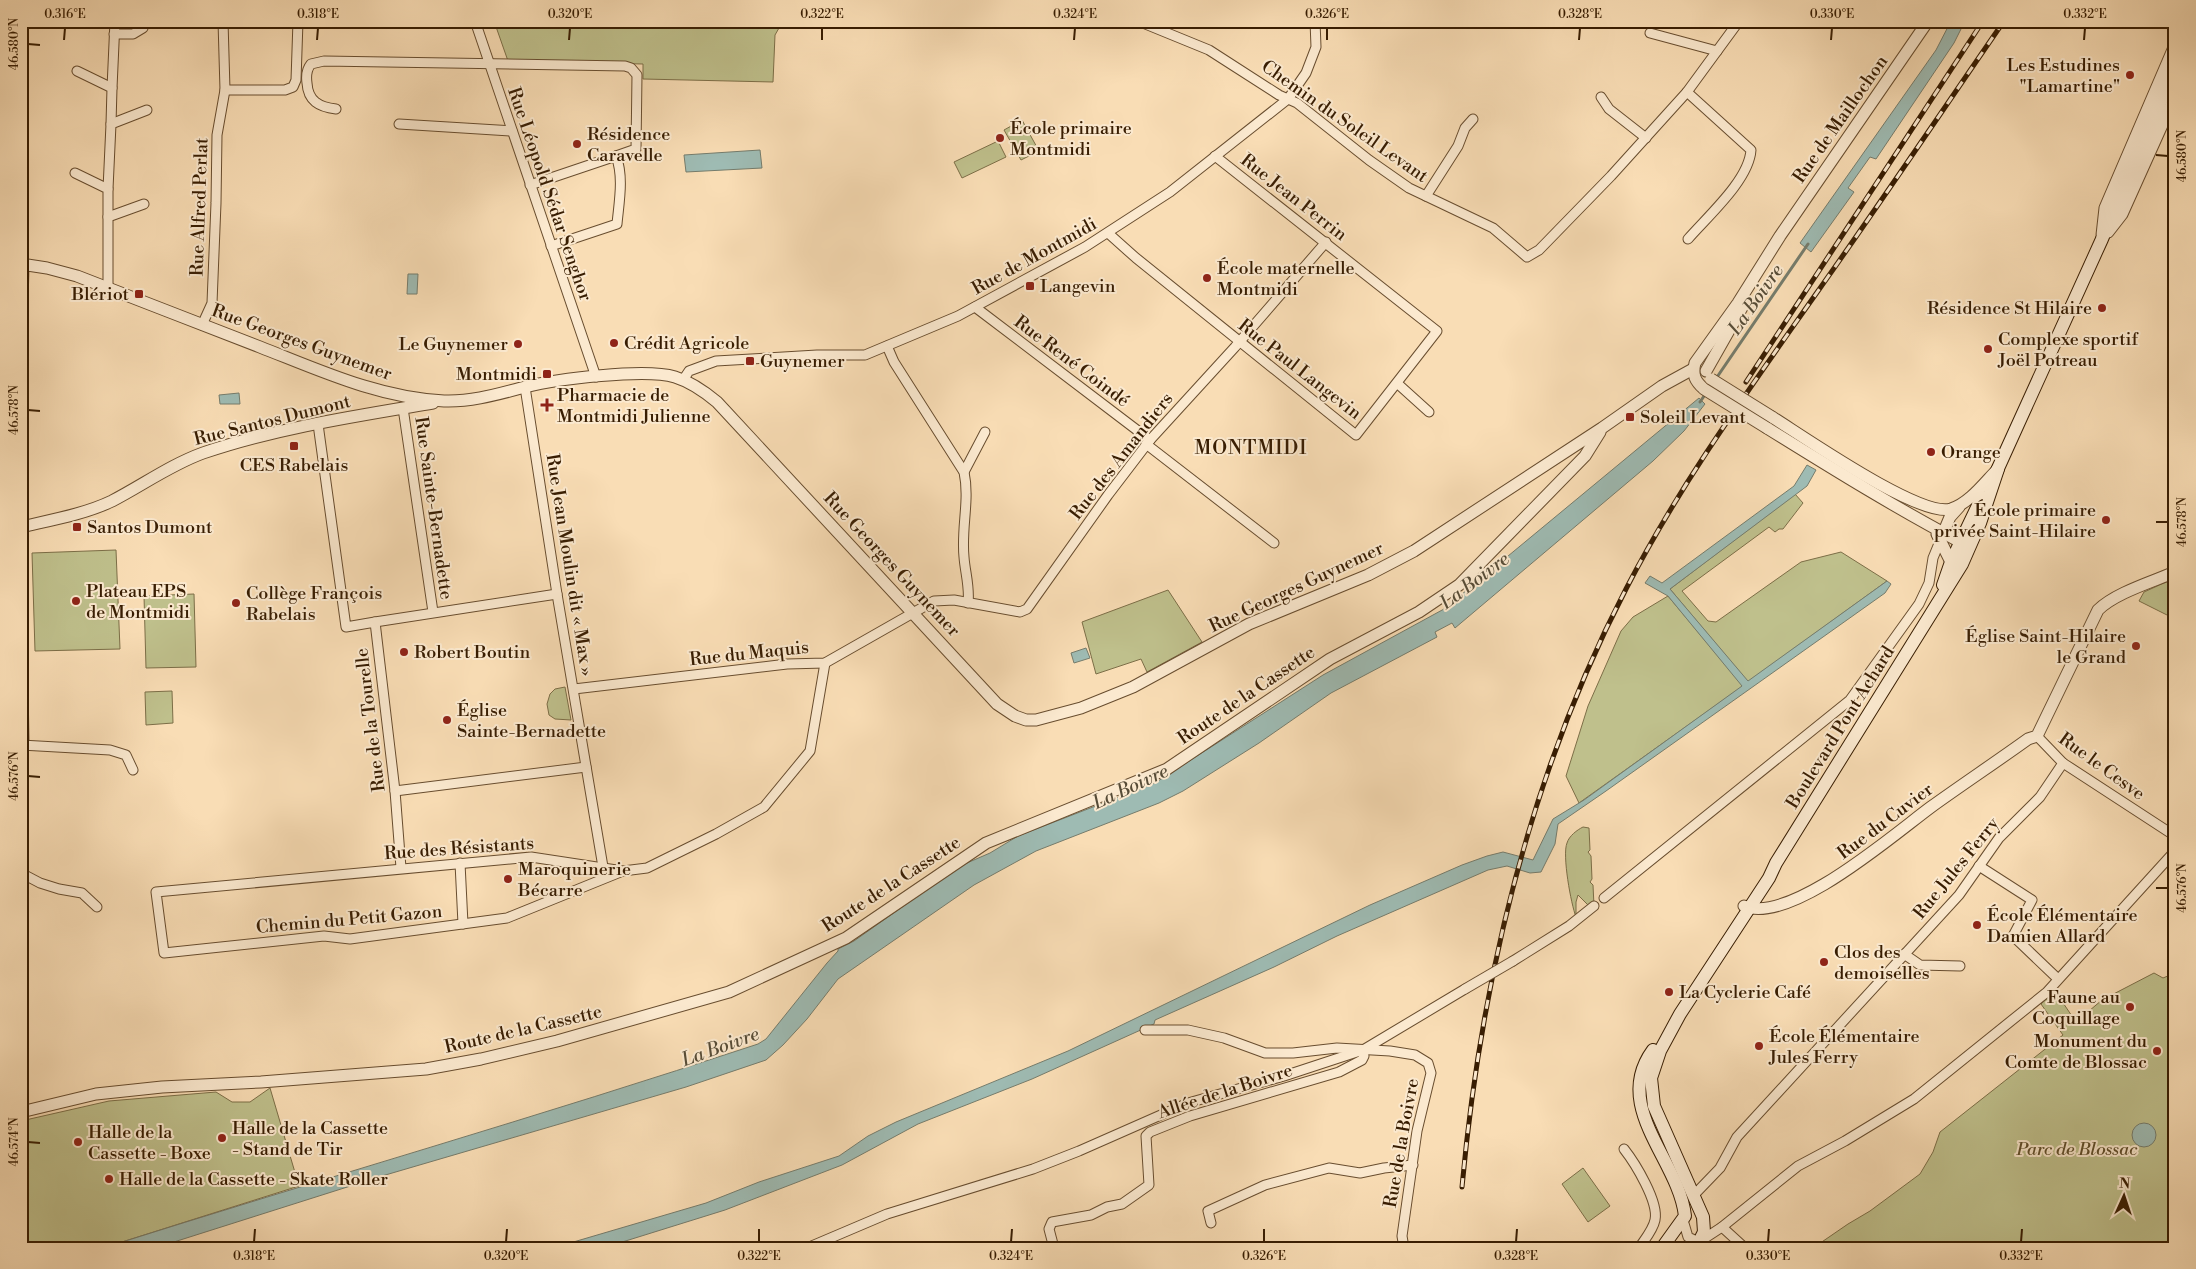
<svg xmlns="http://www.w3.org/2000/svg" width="2196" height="1269" font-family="'Libre Bodoni',serif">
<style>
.green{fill:#bfc08c;stroke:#7c6e47}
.water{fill:#9ebbb3;stroke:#757c6c}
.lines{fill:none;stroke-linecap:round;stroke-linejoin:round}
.stream{stroke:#757c6c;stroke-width:3}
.minor-casing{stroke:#684d2f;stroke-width:11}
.tertiary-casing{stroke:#684d2f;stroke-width:13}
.secondary-casing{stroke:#381d02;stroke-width:14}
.minor{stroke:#fbe9cf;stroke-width:9}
.tertiary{stroke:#fbe9cf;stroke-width:11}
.secondary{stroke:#fbe9cf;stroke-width:12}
.rail-casing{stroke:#381d02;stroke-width:5}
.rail{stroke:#fbe9cf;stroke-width:3;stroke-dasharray:9;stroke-linecap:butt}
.minor-bridge-casing{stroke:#684d2f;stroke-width:11;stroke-linecap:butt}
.tertiary-bridge-casing{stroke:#684d2f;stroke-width:13;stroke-linecap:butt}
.minor-bridge{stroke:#fbe9cf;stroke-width:9}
.tertiary-bridge{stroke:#fbe9cf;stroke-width:11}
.ticks{fill:none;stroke:#381d02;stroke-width:2}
.poi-dot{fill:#8f2418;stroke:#fbe9cf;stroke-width:2}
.labels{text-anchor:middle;stroke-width:4;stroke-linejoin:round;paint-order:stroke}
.poi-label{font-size:18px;fill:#381d02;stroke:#fbe9cf;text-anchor:start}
.street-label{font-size:18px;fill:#381d02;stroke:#fbe9cf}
.park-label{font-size:18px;font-style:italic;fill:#604e2b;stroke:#fbe9cf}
.water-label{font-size:19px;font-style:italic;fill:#574c37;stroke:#fbe9cf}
.neighbourhood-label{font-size:19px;letter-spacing:1px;fill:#381d02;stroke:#fbe9cf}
.neatline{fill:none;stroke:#381d02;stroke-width:2}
.ticks-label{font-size:12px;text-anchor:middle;fill:#381d02}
</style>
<rect width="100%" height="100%" fill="#f9ddb5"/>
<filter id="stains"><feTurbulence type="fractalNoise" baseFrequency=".004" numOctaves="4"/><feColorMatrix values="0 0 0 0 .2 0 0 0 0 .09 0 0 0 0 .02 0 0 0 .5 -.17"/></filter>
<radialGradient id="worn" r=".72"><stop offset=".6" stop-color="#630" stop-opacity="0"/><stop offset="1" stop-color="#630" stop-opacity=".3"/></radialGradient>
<!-- green -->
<g class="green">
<path d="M21 21H24L21 256Z"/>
<path d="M494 21H783L775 35 773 82 643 79V64L508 61Z"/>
<path d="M1022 120 1039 151 1021 160 1004 130Z"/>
<path d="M998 141 1006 157 962 178 954 162Z"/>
<path d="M1795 494 1803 503 1783 529H1779L1775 532 1769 527 1682 591 1708 621 1716 622 1801 562 1841 552 1887 581 1748 682 1670 589Z"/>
<path d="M116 550 120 649 35 651 32 553Z"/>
<path d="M2175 578V622L2170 619 2171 617 2139 601 2144 592Z"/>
<path d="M1168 590 1202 642 1147 672 1141 659 1096 674 1082 622Z"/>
<path d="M194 594 196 667 146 668 144 596Z"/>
<path d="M1668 596 1743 686 1579 803 1566 776 1588 706 1621 631 1633 617Z"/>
<path d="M565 687 571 720 555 719 549 715 547 704 550 694 555 689Z"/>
<path d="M172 691 173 723 146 725 145 692Z"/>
<path d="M1583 827 1589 828 1590 850 1588 852 1591 856 1592 879 1590 882 1593 885 1594 906H1589L1578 895 1576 902V917C1571 904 1562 855 1567 843 1569 836 1577 830 1583 827Z"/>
<path d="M2154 973 2163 978 2175 973V1248H1813L1848 1224 1870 1211 1920 1174 1933 1152 1940 1132 2063 1035 2041 1004 2055 991 2076 1022 2102 1000Z"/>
<path d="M270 1088 299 1186 103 1248H21V1121L109 1101 216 1092 232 1102H250Z"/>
<path d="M1583 1168 1610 1206 1588 1222 1562 1184Z"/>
</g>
<!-- water -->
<g class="water">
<path d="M1951 21H1965L1954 43 1876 159 1870 157 1848 188 1854 192 1811 252 1800 243 1936 50Z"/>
<path d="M760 150 762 168 686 172 684 155Z"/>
<path d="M408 274H418L417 294H407Z"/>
<path d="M239 393 240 404H220L219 395Z"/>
<path d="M1699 398 1705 404 1684 431 1653 461 1455 628 1452 623 1435 632 1437 637 1331 693 1259 743 1183 791 1159 803 1036 851 974 885 838 979 807 1019 783 1045 766 1060 686 1087 382 1176 155 1248H103C321 1179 541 1116 758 1044L766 1039 827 963 838 951V949L854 941 960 866 990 853 1018 836 1155 783 1323 675 1444 609Z"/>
<path d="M1807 465 1816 470 1807 486 1670 589 1748 681 1887 581 1891 584 1885 593 1606 791 1558 824 1555 844 1541 872 1530 873 1507 866 1488 870 1337 936 1274 967 1155 1020 1154 1024 1032 1079 918 1124 842 1165 725 1210 603 1248H553L706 1203 759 1182 839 1156 868 1136 896 1122 1068 1051 1370 905 1462 865 1487 856 1503 852 1533 860 1553 819 1584 800 1742 686 1668 596 1645 583 1650 576 1662 583 1794 486Z"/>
<path d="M1086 648 1090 658 1074 663 1071 653Z"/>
<circle cx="2144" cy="1135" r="12"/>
</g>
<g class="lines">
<!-- stream -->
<path class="stream" d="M1700 402 1808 244"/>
<!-- minor casing -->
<g class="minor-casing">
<g id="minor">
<path d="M223 21 225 90H285L293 87 296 80 298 21"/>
<path d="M475 21 596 377"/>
<path d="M1138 21 1209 50 1279 95 1297 103 1369 160 1409 188 1493 228 1527 257 1539 250 1611 176 1687 92 1739 21"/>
<path d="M1650 33 1717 51"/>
<path d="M114 34H133L143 28 145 21"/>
<path d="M77 71 112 88 111 124"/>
<path d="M112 88 115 21"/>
<path d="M1687 92 1751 150C1749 180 1708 216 1688 239"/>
<path d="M1601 97 1609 109 1646 138"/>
<path d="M336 109C319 107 308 101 307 83 306 76 306 70 311 64L324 61 625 66 631 68 637 75 636 149 616 156"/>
<path d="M399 124 512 131"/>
<path d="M75 173 108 189V217"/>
<path d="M530 185 616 156C624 177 619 202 617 224L551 246"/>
<path d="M108 189 111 124 147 110"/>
<path d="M1426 196 1458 146 1465 128 1473 119"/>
<path d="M1108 233 1136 258 1356 435 1437 331 1215 156"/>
<path d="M108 288V217L144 204"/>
<path d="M975 307 1150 440"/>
<path d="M202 325 212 303 216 203 217 135 225 90"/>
<path d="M887 346 894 362 964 472C970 500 961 528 964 557 965 572 970 587 968 603"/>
<path d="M683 380 689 371 716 361 817 355H865L958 316 1085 247 1170 192 1288 99 1306 73 1316 47 1315 21"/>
<path d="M1398 384 1429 412"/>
<path d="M525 387 557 594 603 867"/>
<path d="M21 388 24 264"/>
<path d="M403 408 433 612"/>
<path d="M318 424 346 627 375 622 395 791 401 868"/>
<path d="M1146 444 1274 543"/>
<path d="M964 472 985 432"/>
<path d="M21 560 24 745 21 753"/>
<path d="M375 622 557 594"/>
<path d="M574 689 787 664 825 663 934 601 954 600 1020 612 1027 609 1108 495 1150 440 1235 347 1326 242"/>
<path d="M2037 736 2063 763 2175 836"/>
<path d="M21 745 110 750 126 755 133 770"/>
<path d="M395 791 586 767"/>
<path d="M460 863 463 924"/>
<path d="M1979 866 2032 900 2013 936 2058 979"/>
<path d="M623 871 507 918 350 939 324 936 164 953 156 892 531 857 623 871 647 868 716 834 764 807 810 751 825 663"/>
<path d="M21 873 40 883 59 889 82 893 97 907"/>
<path d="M1604 898 1850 700 1919 604 1929 583 1933 558 1940 541"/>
<path d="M1904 954 1920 965 1960 966"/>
<path d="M1513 961 1569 926 1594 906"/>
<path d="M1145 1030H1188L1224 1038 1265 1053H1293L1337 1048 1390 1051 1415 1055 1428 1063 1431 1073 1417 1131 1402 1236 1404 1248"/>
<path d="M1624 1149C1635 1163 1659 1202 1655 1220 1653 1230 1645 1239 1639 1248"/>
<path d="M1694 1195 1720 1168 1737 1137 1959 895 1999 838 2040 797 2063 763"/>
<path d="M1683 1220 1688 1237 1699 1242 1722 1227 1798 1166 1845 1141 1914 1099 2047 992 2175 851"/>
<path d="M1211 1223 1208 1211 1265 1185 1329 1168 1360 1173 1384 1168 1413 1165"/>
<path d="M1722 1227 1745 1248"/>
<path d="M807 1248 887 1214 1033 1169 1079 1151 1188 1103 1284 1076 1363 1050 1465 989"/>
<path d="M1054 1248 1049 1229 1052 1222 1091 1215 1107 1207 1122 1204 1149 1185 1146 1136 1150 1132 1190 1116 1339 1072 1362 1060 1364 1056 1363 1050"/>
</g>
</g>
<!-- tertiary casing -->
<g class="tertiary-casing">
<g id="tertiary">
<path d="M2108 232 2122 214 2175 96"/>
<path d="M2102 235 2105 208 2175 45"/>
<path d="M21 264 47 268 77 276C138 300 199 323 260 347 319 370 379 398 444 401 472 402 498 394 525 387 557 379 645 368 675 377 691 382 705 392 717 402L997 704 1015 716 1026 720H1036L1081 708 1133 687 1249 624 1368 575 1414 551 1602 428 1662 386 1693 369"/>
<path d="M1706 371 1744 304"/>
<path d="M1704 389C1695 381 1692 375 1695 363L1738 303 1780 236 1928 21"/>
<path d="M1772 417C1804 437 1920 518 1951 509 1970 503 1985 482 1998 469"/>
<path d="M1767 428C1833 469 1899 510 1968 546"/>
<path d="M21 527C51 520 85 514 112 501 143 485 170 465 203 453 276 428 356 416 433 403"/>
<path d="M1937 534 1951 562"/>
<path d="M1940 541 1950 517 1959 507"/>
<path d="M1744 906C1790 925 1893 835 1931 807 1963 784 1996 762 2028 739L2037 736 2098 610C2115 593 2152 582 2175 572"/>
<path d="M21 1112 96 1094 162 1087 261 1082 426 1069 481 1059 557 1041 729 992 846 938 986 843 1167 769 1330 659 1419 612 1459 585 1585 456 1600 432"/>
</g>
</g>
<!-- secondary casing -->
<g class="secondary-casing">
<g id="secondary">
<path d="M1995 475 2102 239 2175 68"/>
<path d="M1943 585 1951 562 1982 497"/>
<path d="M1653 1050C1611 1107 1679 1160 1685 1216L1662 1248"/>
<path d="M1693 1248 1699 1242 1704 1232 1703 1217 1654 1106 1651 1078 1660 1051 1680 1014 1769 878 1776 863 1962 564 1980 523 1998 469"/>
</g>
</g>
<!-- minor -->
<use href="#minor" class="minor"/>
<!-- tertiary -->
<use href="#tertiary" class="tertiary"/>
<!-- secondary -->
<use href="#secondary" class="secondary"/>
<!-- rail casing -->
<g class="rail-casing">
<g id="rail">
<path d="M1746 382 1983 21"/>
<path d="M1462 1187C1481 980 1530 774 1626 589 1680 484 1750 388 1818 291 1881 202 1942 111 2004 21"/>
</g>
</g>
<!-- rail -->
<use href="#rail" class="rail"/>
<!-- minor-bridge casing -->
<g class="minor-bridge-casing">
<path id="minor-bridge" d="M1465 989 1513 961"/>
</g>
<!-- tertiary-bridge casing -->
<g class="tertiary-bridge-casing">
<g id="tertiary-bridge">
<path d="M1711 379 1772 417"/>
<path d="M1704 389 1767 428"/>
</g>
</g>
<!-- minor-bridge -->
<use href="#minor-bridge" class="minor-bridge"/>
<!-- tertiary-bridge -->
<use href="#tertiary-bridge" class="tertiary-bridge"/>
</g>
<!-- ticks -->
<path class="ticks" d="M64 40 65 28M317 40 318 28M569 40 570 28M822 40V28M1074 40 1075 28M1327 40V28M1579 40 1580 28M1831 40 1832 28M2084 40 2085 28M28 44 40 45M2156 155 2168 156M28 410 40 411M2156 522H2168M28 776 40 777M2156 888H2168M28 1142 40 1143M254 1242 255 1229M506 1242 507 1229M759 1242V1229M1011 1242 1012 1229M1264 1242V1229M1516 1242 1517 1229M1768 1242 1769 1229M2021 1242 2022 1229"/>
<!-- markers -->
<g class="poi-dot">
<circle cx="2130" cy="75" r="5"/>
<circle cx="1000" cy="138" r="5"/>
<circle cx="577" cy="144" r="5"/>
<circle cx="1207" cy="278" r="5"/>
<rect x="1025" y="281" width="10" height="10" rx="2.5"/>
<rect x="134" y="289" width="10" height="10" rx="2.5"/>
<circle cx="2102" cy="308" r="5"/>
<circle cx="614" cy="343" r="5"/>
<circle cx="518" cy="344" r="5"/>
<circle cx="1988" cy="349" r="5"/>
<rect x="745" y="356" width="10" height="10" rx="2.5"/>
<rect x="542" y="369" width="10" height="10" rx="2.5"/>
<path d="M544.5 397.5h5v5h5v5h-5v5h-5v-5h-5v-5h5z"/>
<rect x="1625" y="412" width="10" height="10" rx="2.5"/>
<rect x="289" y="441" width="10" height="10" rx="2.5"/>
<circle cx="1931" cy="452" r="5"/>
<circle cx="2106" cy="520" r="5"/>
<rect x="72" y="522" width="10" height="10" rx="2.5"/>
<circle cx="76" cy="601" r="5"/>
<circle cx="236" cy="603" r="5"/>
<circle cx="2136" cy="646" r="5"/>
<circle cx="404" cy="652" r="5"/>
<circle cx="447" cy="720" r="5"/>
<circle cx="508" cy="879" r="5"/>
<circle cx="1977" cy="925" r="5"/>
<circle cx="1824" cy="962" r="5"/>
<circle cx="1669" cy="992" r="5"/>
<circle cx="2130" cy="1007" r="5"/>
<circle cx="1759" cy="1046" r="5"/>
<circle cx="2157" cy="1051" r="5"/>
<circle cx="222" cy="1138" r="5"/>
<circle cx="78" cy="1142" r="5"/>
<circle cx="109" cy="1179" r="5"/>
</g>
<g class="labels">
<!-- poi labels -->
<g class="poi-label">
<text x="2120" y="71" text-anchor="end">Les Estudines<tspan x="2120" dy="21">"Lamartine"</tspan></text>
<text x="1010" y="134">École primaire<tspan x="1010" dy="21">Montmidi</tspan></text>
<text x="587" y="140">Résidence<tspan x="587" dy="21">Caravelle</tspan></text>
<text x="1217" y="274">École maternelle<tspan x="1217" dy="21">Montmidi</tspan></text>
<text x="1040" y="292">Langevin</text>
<text x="129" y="300" text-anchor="end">Blériot</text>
<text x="2092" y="314" text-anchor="end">Résidence St Hilaire</text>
<text x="1998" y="345">Complexe sportif<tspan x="1998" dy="21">Joël Potreau</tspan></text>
<text x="624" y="349">Crédit Agricole</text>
<text x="508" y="350" text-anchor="end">Le Guynemer</text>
<text x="760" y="367">Guynemer</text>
<text x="537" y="380" text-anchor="end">Montmidi</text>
<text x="557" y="401">Pharmacie de<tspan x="557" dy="21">Montmidi Julienne</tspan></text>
<text x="1640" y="423">Soleil Levant</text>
<text x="1941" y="458">Orange</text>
<text x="294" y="471" text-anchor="middle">CES Rabelais</text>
<text x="2096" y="516" text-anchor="end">École primaire<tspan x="2096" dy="21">privée Saint-Hilaire</tspan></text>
<text x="87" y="533">Santos Dumont</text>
<text x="86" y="597">Plateau EPS<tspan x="86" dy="21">de Montmidi</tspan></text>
<text x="246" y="599">Collège François<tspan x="246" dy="21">Rabelais</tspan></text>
<text x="2126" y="642" text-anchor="end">Église Saint-Hilaire<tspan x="2126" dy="21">le Grand</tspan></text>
<text x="414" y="658">Robert Boutin</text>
<text x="457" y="716">Église<tspan x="457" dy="21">Sainte-Bernadette</tspan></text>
<text x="518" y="875">Maroquinerie<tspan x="518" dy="21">Bécarre</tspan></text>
<text x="1987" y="921">École Élémentaire<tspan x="1987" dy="21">Damien Allard</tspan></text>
<text x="1834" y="958">Clos des<tspan x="1834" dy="21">demoiselles</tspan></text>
<text x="1679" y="998">La Cyclerie Café</text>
<text x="2120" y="1003" text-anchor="end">Faune au<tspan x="2120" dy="21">Coquillage</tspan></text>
<text x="1769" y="1042">École Élémentaire<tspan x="1769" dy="21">Jules Ferry</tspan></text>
<text x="2147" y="1047" text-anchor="end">Monument du<tspan x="2147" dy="21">Comte de Blossac</tspan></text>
<text x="232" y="1134">Halle de la Cassette<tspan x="232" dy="21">- Stand de Tir</tspan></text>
<text x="88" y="1138">Halle de la<tspan x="88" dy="21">Cassette - Boxe</tspan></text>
<text x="119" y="1185">Halle de la Cassette - Skate Roller</text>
</g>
<!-- street labels -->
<g class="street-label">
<text transform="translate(1840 119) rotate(-55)" y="6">Rue de Maillochon</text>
<text transform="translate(1345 121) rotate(35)" y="6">Chemin du Soleil Levant</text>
<text transform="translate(550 194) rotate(71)" y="6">Rue Léopold Sédar Senghor</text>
<text transform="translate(1294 197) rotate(38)" y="6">Rue Jean Perrin</text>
<text transform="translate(199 207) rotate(-88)" y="6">Rue Alfred Perlat</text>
<text transform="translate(1034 256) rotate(-29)" y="6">Rue de Montmidi</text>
<text transform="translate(302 342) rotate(20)" y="6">Rue Georges Guynemer</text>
<text transform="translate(1072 361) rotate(37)" y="6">Rue René Coindé</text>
<text transform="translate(1300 369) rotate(38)" y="6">Rue Paul Langevin</text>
<text transform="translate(272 420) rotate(-14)" y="6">Rue Santos Dumont</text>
<text transform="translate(1121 456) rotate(-52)" y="6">Rue des Amandiers</text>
<text transform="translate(434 508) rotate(82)" y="6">Rue Sainte-Bernadette</text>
<text transform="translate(892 564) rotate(47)" y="6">Rue Georges Guynemer</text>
<text transform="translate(570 565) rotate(81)" y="6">Rue Jean Moulin dit « Max »</text>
<text transform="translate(1296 587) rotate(-25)" y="6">Rue Georges Guynemer</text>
<text transform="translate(749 653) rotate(-6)" y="6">Rue du Maquis</text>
<text transform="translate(1246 695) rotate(-34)" y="6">Route de la Cassette</text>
<text transform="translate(370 720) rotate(-97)" y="6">Rue de la Tourelle</text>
<text transform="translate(1840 727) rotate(-58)" y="6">Boulevard Pont Achard</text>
<text transform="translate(2102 766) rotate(36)" y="6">Rue le Cesve</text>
<text transform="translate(1885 821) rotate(-37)" y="6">Rue du Cuvier</text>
<text transform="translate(459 848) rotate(-4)" y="6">Rue des Résistants</text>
<text transform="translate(1956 868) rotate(-51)" y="6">Rue Jules Ferry</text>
<text transform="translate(891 884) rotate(-33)" y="6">Route de la Cassette</text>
<text transform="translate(349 919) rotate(-5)" y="6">Chemin du Petit Gazon</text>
<text transform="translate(523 1029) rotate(-13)" y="6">Route de la Cassette</text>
<text transform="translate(1225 1091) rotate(-18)" y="6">Allée de la Boivre</text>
<text transform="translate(1401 1143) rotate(-80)" y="6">Rue de la Boivre</text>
</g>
<!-- park labels -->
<g class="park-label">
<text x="2077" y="1155">Parc de Blossac</text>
</g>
<!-- water labels -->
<g class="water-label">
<text transform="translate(1755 299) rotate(-55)" y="7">La Boivre</text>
<text transform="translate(1474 580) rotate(-37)" y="7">La Boivre</text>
<text transform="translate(1130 786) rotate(-25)" y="7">La Boivre</text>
<text transform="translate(720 1046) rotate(-20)" y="7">La Boivre</text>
</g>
<!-- neighbourhood labels -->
<g class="neighbourhood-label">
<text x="1251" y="454">MONTMIDI</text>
</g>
</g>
<!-- margin -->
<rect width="2196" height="1269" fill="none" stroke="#f9ddb5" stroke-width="55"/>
<!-- north arrow -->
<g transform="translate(2124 1196) rotate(3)" stroke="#fbe9cf" stroke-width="4" paint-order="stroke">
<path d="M0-4L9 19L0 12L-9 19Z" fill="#381d02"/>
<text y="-8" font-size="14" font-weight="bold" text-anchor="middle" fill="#381d02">N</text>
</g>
<rect x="28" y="28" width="2140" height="1214" class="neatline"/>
<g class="ticks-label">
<text x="65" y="18">0.316°E</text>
<text x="318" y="18">0.318°E</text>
<text x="570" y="18">0.320°E</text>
<text x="822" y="18">0.322°E</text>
<text x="1075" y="18">0.324°E</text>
<text x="1327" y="18">0.326°E</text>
<text x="1580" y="18">0.328°E</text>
<text x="1832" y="18">0.330°E</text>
<text x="2085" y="18">0.332°E</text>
<text transform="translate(14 44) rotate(-90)" y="4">46.580°N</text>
<text transform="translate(2182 156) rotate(-90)" y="4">46.580°N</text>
<text transform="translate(14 410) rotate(-90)" y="4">46.578°N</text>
<text transform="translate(2182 522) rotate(-90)" y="4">46.578°N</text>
<text transform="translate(14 776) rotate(-90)" y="4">46.576°N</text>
<text transform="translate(2182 888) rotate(-90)" y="4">46.576°N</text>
<text transform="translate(14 1142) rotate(-90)" y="4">46.574°N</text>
<text x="254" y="1260">0.318°E</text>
<text x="506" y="1260">0.320°E</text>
<text x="759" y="1260">0.322°E</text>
<text x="1011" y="1260">0.324°E</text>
<text x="1264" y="1260">0.326°E</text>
<text x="1516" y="1260">0.328°E</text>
<text x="1768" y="1260">0.330°E</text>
<text x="2021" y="1260">0.332°E</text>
</g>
<rect width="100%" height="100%" filter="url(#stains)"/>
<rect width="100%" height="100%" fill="url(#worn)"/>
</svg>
